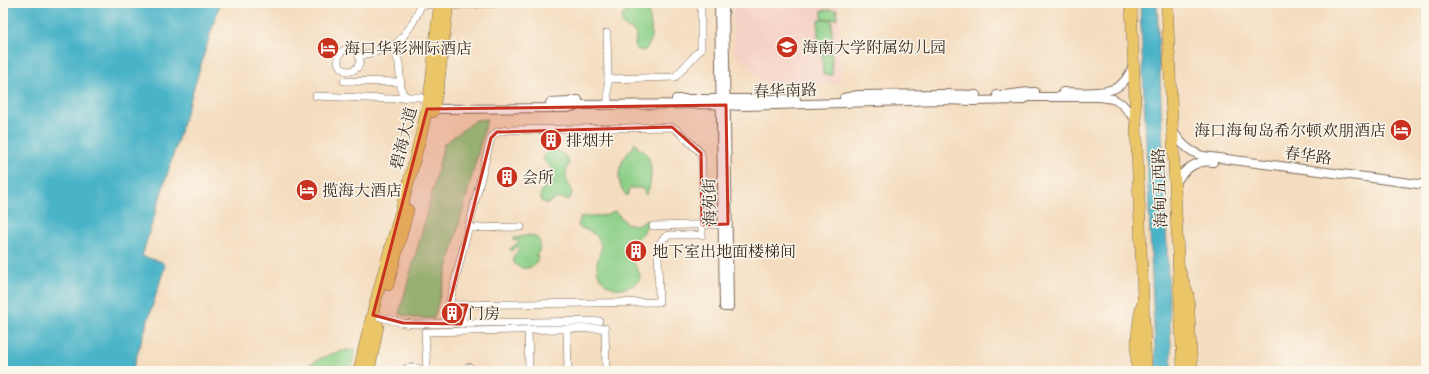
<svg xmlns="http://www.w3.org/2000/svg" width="1429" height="374" font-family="'Sorts Mill Goudy','Noto Serif SC',serif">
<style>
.built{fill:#f6d1c5}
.green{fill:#8ed089;stroke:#647d54}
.water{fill:#4ab3c8;stroke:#426e73}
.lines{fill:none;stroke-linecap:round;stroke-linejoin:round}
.minor-casing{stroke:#7c6856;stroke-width:8}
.tertiary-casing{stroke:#7c6856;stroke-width:10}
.primary-casing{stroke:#7c6856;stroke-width:12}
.trunk-casing{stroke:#7c6856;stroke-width:12}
.minor{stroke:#fff;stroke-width:7}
.tertiary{stroke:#fff;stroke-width:8}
.primary{stroke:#ebc669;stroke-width:11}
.trunk{stroke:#ebc669;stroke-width:11}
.marked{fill:#c8321e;fill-opacity:0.2;stroke:#c8321e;stroke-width:3;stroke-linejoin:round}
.labels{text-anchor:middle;stroke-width:3;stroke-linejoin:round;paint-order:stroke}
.poi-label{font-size:16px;fill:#3b2a1e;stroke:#fbf7ec;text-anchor:start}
.street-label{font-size:16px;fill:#3b2a1e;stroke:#fbf7ec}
</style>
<rect width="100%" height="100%" fill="#fbf7ec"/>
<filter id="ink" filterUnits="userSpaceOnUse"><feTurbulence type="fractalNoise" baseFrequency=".025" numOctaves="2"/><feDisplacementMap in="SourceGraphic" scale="8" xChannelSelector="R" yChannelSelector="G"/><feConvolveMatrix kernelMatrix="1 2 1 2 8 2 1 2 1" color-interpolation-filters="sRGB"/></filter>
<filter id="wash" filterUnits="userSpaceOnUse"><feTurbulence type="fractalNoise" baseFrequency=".012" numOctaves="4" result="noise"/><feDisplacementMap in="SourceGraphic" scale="16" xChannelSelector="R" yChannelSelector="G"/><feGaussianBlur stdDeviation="0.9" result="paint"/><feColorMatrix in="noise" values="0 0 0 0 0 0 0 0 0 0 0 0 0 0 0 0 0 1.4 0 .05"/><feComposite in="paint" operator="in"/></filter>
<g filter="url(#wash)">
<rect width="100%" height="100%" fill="#f4dcbe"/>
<!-- built -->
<g class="built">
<path d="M732 3H839L841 84 768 86 734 53Z"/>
<path d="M1423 86H1426V177L1424 176Z"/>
</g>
<!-- green -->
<g class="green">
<path d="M631 3H648C648 19 658 37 644 51L636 49C633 43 638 40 635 32 627 26 619 28 623 14L630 10Z"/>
<rect x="822" y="10" width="15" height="9"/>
<path d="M832 19V53H818V20Z"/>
<path d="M832 53V75H823L822 54Z"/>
<path d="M487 119 434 318H414L399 314 422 232 444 144 476 120Z"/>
<path d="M635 142 637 144V148C655 151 653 184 646 195L642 188H630L627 196C613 182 619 158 633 148Z"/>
<path d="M558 151 563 154 569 161C569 166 566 169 566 174 565 186 577 187 569 200 561 198 554 197 548 204L541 201C537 184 553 187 554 173 552 167 546 165 543 159 545 151 550 151 558 151Z"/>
<path d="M615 211 627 224 639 225 647 220C647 240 629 237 630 253 631 266 653 279 628 287 612 293 596 281 597 264 597 259 600 255 601 250 602 237 591 230 580 228L578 225 581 217C593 214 604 219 615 211Z"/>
<path d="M531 235 537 238 540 242 539 252 535 255 538 256C535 278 500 267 519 249L518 246 511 251 510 249 519 242V240L514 241V238Z"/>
<path d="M348 350 355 351 351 371H293L304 367 328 355Z"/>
</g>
<!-- water -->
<g class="water">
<path d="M3 3H220L142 256 162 262 165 266 132 371H3Z"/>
<path d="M1140 3H1157L1172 371H1156Z"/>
</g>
</g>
<g filter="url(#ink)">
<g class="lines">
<!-- minor casing -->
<g class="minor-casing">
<g id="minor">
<path d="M421 4 448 6 498 3"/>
<path d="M607 33 608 79 675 77 701 49V3"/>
<path d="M393 46 399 63 401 89 403 94 407 97H420L428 103"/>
<circle cx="349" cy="60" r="11"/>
<path d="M359 56C369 53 383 51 392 46 403 41 419 15 421 3"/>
<path d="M608 79V104"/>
<path d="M344 81 400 82"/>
<path d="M316 96 390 99 407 97"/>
<path d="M672 127 677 130 701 153 702 164V235H669L664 238 660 243 658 251 659 302 449 305 491 138 497 132 507 130Z"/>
<path d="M653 226 728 224"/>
<path d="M469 228 521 227"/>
<path d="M373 315 403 323 415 324 599 321"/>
<path d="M461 324 467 305"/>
<path d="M567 329 568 371"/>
<path d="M528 330 529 371"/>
<path d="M469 367V371"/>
<path d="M403 371C409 366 417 367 424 371"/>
<path d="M427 371 425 332 605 328 606 371"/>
</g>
</g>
<!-- tertiary casing -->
<g class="tertiary-casing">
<g id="tertiary">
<path d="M719 3 724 307H729L724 3"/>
<path d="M1063 92C1078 92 1106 95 1119 86 1126 81 1130 73 1133 66"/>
<path d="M997 95C1011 95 1022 92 1035 92"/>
<path d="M844 98 858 95 943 94 976 95"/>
<path d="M676 99H796"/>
<path d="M550 103 568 102 578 100"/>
<path d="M429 109 568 108 579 105 706 104 743 106 943 100 973 101 1021 100 1029 97H1100L1113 99 1122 104 1136 120"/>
<path d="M1173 131C1180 143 1189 152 1203 156L1426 185"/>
<path d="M1175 185C1182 170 1197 159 1213 162"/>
</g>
</g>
<!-- primary casing -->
<g class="primary-casing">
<g id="primary">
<path d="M1131 3 1146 371"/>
<path d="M1167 3 1183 371"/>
<path d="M433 112 439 81 448 3"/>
<path d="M388 285 408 210"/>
<path d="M359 371C377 282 408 197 427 109 434 74 434 38 440 3"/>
<path d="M369 371 378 326"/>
</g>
</g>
<!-- trunk casing -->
<g class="trunk-casing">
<g id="trunk">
<path d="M1178 266 1188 294 1192 371"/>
<path d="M1137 371C1136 348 1136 324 1143 302"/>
</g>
</g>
<!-- minor -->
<use href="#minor" class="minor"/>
<!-- tertiary -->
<use href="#tertiary" class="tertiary"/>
<!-- primary -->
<use href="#primary" class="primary"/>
<!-- trunk -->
<use href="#trunk" class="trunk"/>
</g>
</g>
<!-- marked area -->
<path class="marked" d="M726 105 728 224 702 225 701 153 672 127 497 132 491 138 449 305H467L461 324 403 323 373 315 427 109Z"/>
<!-- icons -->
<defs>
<g id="school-disc" transform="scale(1.15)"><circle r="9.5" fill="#c8321e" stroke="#fbf7ec"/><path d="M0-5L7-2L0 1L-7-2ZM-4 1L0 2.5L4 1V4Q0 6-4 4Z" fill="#fff"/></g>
<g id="hotel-disc" transform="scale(1.15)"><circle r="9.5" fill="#c8321e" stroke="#fbf7ec"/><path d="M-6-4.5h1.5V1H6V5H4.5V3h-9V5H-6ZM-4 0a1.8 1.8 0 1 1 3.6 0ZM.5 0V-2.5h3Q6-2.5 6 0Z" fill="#fff"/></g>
<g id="building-disc" transform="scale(1.15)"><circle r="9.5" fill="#c8321e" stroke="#fbf7ec"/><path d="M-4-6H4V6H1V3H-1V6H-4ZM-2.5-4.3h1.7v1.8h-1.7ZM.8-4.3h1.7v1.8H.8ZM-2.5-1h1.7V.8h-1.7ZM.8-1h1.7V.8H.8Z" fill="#fff"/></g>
</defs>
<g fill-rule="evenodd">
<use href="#school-disc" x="787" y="47"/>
<use href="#hotel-disc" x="328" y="48"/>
<use href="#hotel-disc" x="1401" y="130"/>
<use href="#building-disc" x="551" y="140"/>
<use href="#building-disc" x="507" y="177"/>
<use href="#hotel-disc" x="307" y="190"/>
<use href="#building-disc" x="636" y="251"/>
<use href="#building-disc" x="452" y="313"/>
</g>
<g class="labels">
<!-- poi labels -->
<g class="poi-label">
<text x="802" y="53">海南大学附属幼儿园</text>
<text x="344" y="54">海口华彩洲际酒店</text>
<text x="1386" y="136" text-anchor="end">海口海甸岛希尔顿欢朋酒店</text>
<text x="566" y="146">排烟井</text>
<text x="522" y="183">会所</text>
<text x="322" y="196">揽海大酒店</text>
<text x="652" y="257">地下室出地面楼梯间</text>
<text x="468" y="319">门房</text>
</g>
<!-- street labels -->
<g class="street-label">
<text transform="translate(785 90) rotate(-2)" y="6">春华南路</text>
<text transform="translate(403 138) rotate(-76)" y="6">碧海大道</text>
<text transform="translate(1308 155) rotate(7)" y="6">春华路</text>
<text transform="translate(1159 188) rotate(-92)" y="6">海甸五西路</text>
<text transform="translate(709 202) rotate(-91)" y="6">海苑街</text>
</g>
</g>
<!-- margin -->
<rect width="1429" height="374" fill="none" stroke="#fbf7ec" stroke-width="16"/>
</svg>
